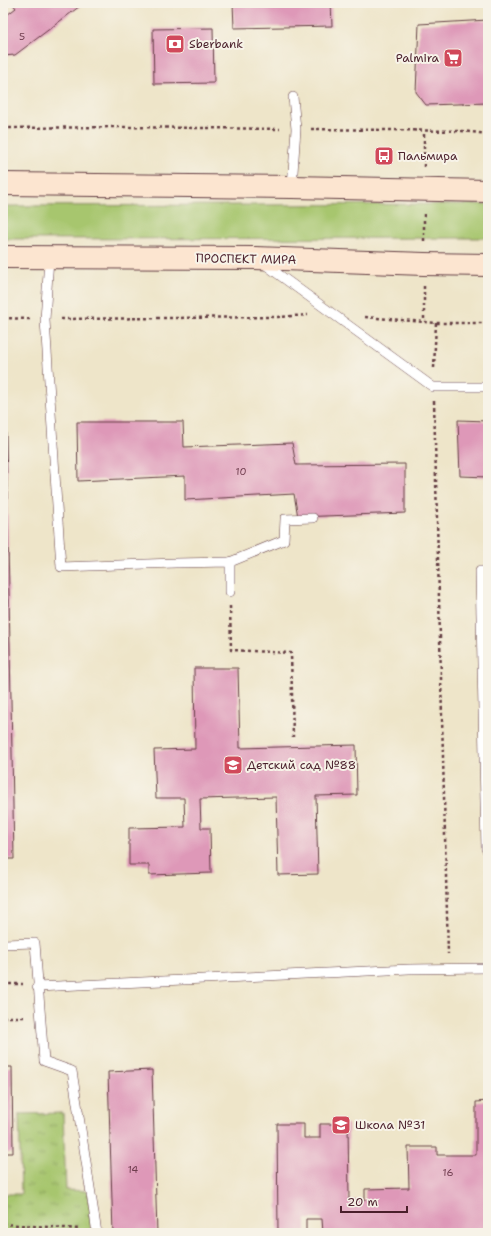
<svg xmlns="http://www.w3.org/2000/svg" width="491" height="1236" font-family="'Shantell Sans',sans-serif">
<style>
.green{fill:#a7c66e;stroke:#78724c}
.park{fill:url(#park-tufts);stroke:#78724c}
.building{fill:#de98b8}
.lines{fill:none;stroke-linecap:round;stroke-linejoin:round}
.lane-casing{stroke:#633d43;stroke-width:10}
.secondary-casing{stroke:#633d43;stroke-width:24}
.path{stroke:#633d43;stroke-width:2.5;stroke-dasharray:3 3;stroke-linecap:butt}
.lane{stroke:#fff;stroke-width:9}
.secondary{stroke:#fce5d0;stroke-width:22}
.labels{text-anchor:middle;stroke-width:4;stroke-linejoin:round;paint-order:stroke}
.number-label{font-size:10px;fill:#6f3d4e}
.poi-label{font-size:12px;fill:#4a1f2b;stroke:#f7f3e8;text-anchor:start}
.street-label{font-size:12px;fill:#4a1f2b;stroke:#f7f3e8}
</style>
<defs>
<pattern id="park-tufts" width="24" height="20" patternUnits="userSpaceOnUse"><rect width="24" height="20" fill="#a7c66e"/><path d="M3 7l-1-3M5 7V3M7 7l1-3M15 17l-1-3M17 17v-4M19 17l1-3" fill="none" stroke="#8aa05b"/></pattern>
</defs>
<rect width="100%" height="100%" fill="#f7f3e8"/>
<filter id="ink" filterUnits="userSpaceOnUse"><feTurbulence type="fractalNoise" baseFrequency=".025" numOctaves="2"/><feDisplacementMap in="SourceGraphic" scale="8" xChannelSelector="R" yChannelSelector="G"/><feConvolveMatrix kernelMatrix="1 2 1 2 8 2 1 2 1" color-interpolation-filters="sRGB"/></filter>
<filter id="wash" filterUnits="userSpaceOnUse"><feTurbulence type="fractalNoise" baseFrequency=".012" numOctaves="4" result="noise"/><feDisplacementMap in="SourceGraphic" scale="16" xChannelSelector="R" yChannelSelector="G"/><feGaussianBlur stdDeviation="0.9" result="paint"/><feColorMatrix in="noise" values="0 0 0 0 0 0 0 0 0 0 0 0 0 0 0 0 0 1.4 0 .05"/><feComposite in="paint" operator="in"/></filter>
<g filter="url(#wash)">
<rect width="100%" height="100%" fill="#eee5c9"/>
<!-- green -->
<path class="green" d="M488 204V238L3 239V206Z"/>
<!-- park -->
<path class="park" d="M63 1113 66 1190 90 1191 91 1233H3V1194H21L19 1114Z"/>
<g id="blocks">
<!-- building -->
<g class="building">
<path d="M12 3H84L15 55 3 56V18L16 8Z"/>
<path d="M233 3H331L332 26 234 28Z"/>
<path d="M488 20V103L426 105 416 92 419 24Z"/>
<path d="M213 28 214 83 154 84 153 29Z"/>
<path d="M3 381H5L14 859H3Z"/>
<path d="M458 420 488 421V477L460 476Z"/>
<path d="M77 422H183L184 447 292 443 296 465 405 464V513L298 517 294 494 185 500V476L78 481Z"/>
<path d="M194 668H238L240 748 356 745 357 795 316 796 318 874 278 875 276 797 200 799 201 828H210L211 873 149 875V865H129V828L185 827 184 798H156L154 750 195 749Z"/>
<path d="M3 1067H12L13 1153H3Z"/>
<path d="M152 1070 157 1233H113L108 1072Z"/>
<path d="M488 1101V1233H323L322 1219H306V1233H278L277 1124H304V1138H320V1124H348L349 1200H365V1189L409 1188 408 1147H437V1155H476V1102Z"/>
</g>
</g>
</g>
<g filter="url(#ink)">
<use href="#blocks" fill-opacity="0" stroke="#633d43" stroke-width="1"/>
<g class="lines">
<!-- lane casing -->
<g class="lane-casing">
<g id="lane">
<path d="M292 187 296 129 293 97"/>
<path d="M49 258 45 320 61 567 175 563 230 562V592"/>
<path d="M263 263 433 387H488"/>
<path d="M230 562 284 540 285 519 313 518"/>
<path d="M486 849 480 571H488"/>
<path d="M3 944 35 943 44 1061 72 1071 97 1233"/>
<path d="M37 987 409 969 488 968"/>
</g>
</g>
<!-- secondary casing -->
<g class="secondary-casing">
<g id="secondary">
<path d="M3 184 292 187 488 191"/>
<path d="M3 257 255 258 424 264 488 265"/>
</g>
</g>
<!-- path -->
<g class="path">
<path d="M3 128 123 127 280 129"/>
<path d="M311 129 462 131 488 134"/>
<path d="M424 167V131"/>
<path d="M424 241V212"/>
<path d="M424 286V322"/>
<path d="M365 317 436 323H488"/>
<path d="M3 318 30 319"/>
<path d="M61 319 278 317 308 315"/>
<path d="M434 368 436 323"/>
<path d="M434 401 448 954"/>
<path d="M230 606 231 650 291 653 293 737"/>
<path d="M3 984H23"/>
<path d="M3 1017H25"/>
<path d="M3 1224 80 1229"/>
</g>
<!-- lane -->
<use href="#lane" class="lane"/>
<!-- secondary -->
<use href="#secondary" class="secondary"/>
</g>
</g>
<!-- icons -->
<defs>
<g id="bank-square" transform="scale(1)"><rect x="-9" y="-9" width="18" height="18" rx="4" fill="#d1495b" stroke="#f7f3e8"/><path d="M-6-4H6V4H-6ZM0-2.3a2.3 2.3 0 1 0 0 4.6a2.3 2.3 0 1 0 0-4.6Z" fill="#fff"/></g>
<g id="supermarket-square" transform="scale(1)"><rect x="-9" y="-9" width="18" height="18" rx="4" fill="#d1495b" stroke="#f7f3e8"/><path d="M-6-5.5h2.5l.6 2H6L4.5 2H-2.5L-4.4-4H-6ZM-1.5 3.2a1.3 1.3 0 1 0 .1 0ZM3 3.2a1.3 1.3 0 1 0 .1 0Z" fill="#fff"/></g>
<g id="bus-square" transform="scale(1)"><rect x="-9" y="-9" width="18" height="18" rx="4" fill="#d1495b" stroke="#f7f3e8"/><path d="M-5-6H5V4H4V6H2V4H-2V6H-4V4H-5ZM-3.5-4V0h7V-4ZM-3.5 1.2v1.5H-2V1.2ZM2 1.2v1.5H3.5V1.2Z" fill="#fff"/></g>
<g id="school-square" transform="scale(1)"><rect x="-9" y="-9" width="18" height="18" rx="4" fill="#d1495b" stroke="#f7f3e8"/><path d="M0-5L7-2L0 1L-7-2ZM-4 1L0 2.5L4 1V4Q0 6-4 4Z" fill="#fff"/></g>
</defs>
<g fill-rule="evenodd">
<use href="#bank-square" x="175" y="44"/>
<use href="#supermarket-square" x="453" y="58"/>
<use href="#bus-square" x="384" y="156"/>
<use href="#school-square" x="233" y="765"/>
<use href="#school-square" x="341" y="1125"/>
</g>
<g class="labels">
<!-- number labels -->
<g class="number-label">
<text x="22" y="40">5</text>
<text x="241" y="475">10</text>
<text x="133" y="1173">14</text>
<text x="448" y="1176">16</text>
</g>
<!-- poi labels -->
<g class="poi-label">
<text x="189" y="48">Sberbank</text>
<text x="439" y="62" text-anchor="end">Palmira</text>
<text x="398" y="160">Пальмира</text>
<text x="247" y="769">Детский сад №88</text>
<text x="355" y="1129">Школа №31</text>
</g>
<!-- street labels -->
<g class="street-label">
<text transform="translate(246 259) rotate(1)" y="4">ПРОСПЕКТ МИРА</text>
</g>
</g>
<!-- margin -->
<rect width="491" height="1236" fill="none" stroke="#f7f3e8" stroke-width="16"/>
<!-- scale -->
<path d="M341 1206v6h66v-6" fill="none" stroke="#4a1f2b" stroke-width="2"/>
<text x="347" y="1206" font-size="12" fill="#4a1f2b" stroke="#f7f3e8" stroke-width="3" paint-order="stroke">20 m</text>
</svg>
